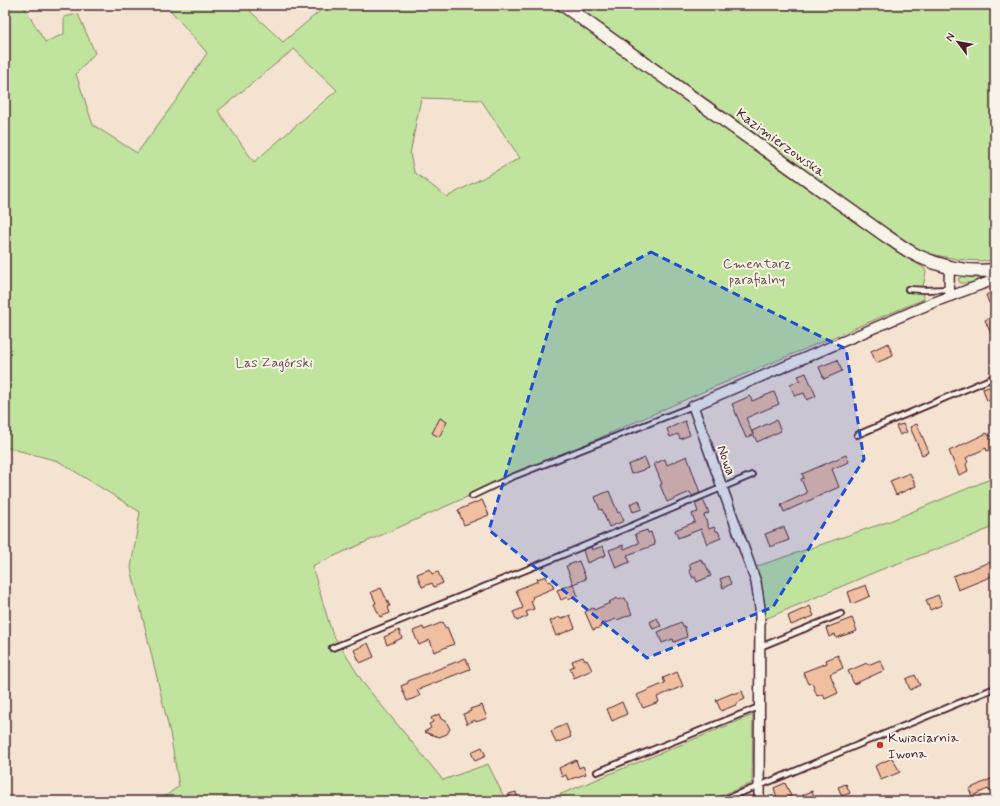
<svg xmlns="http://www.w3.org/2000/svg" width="1000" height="806" font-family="Mynerve,sans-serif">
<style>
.green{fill:#c0e49d;stroke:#858264;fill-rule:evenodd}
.building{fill:#f0bfa0;stroke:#4a1f2b}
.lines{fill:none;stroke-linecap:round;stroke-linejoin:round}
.service-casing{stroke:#4a1f2b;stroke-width:8}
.minor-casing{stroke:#4a1f2b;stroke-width:12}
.tertiary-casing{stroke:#4a1f2b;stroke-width:15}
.service{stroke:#f7f3e8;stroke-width:4.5}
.minor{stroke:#f7f3e8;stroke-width:9}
.tertiary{stroke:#f7f3e8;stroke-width:12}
.marked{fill:#1d4ed8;fill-opacity:0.2;stroke:#1d4ed8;stroke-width:3;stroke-dasharray:8 5;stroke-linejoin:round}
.poi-dot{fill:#c8321e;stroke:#f7f3e8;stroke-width:1.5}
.labels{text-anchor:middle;stroke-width:4;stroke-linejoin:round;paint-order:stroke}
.street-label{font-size:14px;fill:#4a1f2b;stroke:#f7f3e8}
.park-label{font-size:14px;fill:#685048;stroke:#f7f3e8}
.poi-label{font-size:14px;fill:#4a1f2b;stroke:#f7f3e8;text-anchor:start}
</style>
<rect width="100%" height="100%" fill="#f5e3d2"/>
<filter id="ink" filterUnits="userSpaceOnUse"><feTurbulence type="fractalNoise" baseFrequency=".025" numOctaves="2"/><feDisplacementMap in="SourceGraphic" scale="8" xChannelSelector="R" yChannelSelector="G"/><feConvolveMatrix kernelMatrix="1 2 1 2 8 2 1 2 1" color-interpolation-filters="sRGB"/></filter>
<g filter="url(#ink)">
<!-- green -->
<g class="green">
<path d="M5 5H23L45 42 64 34V17L78 14 95 53 76 74 93 125 137 153 177 99 207 53 166 5H256L250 11 283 42 327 5H552L808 187 890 247 924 268 926 272 923 287 924 299 707 390 312 566 332 633 364 684 443 780 488 764 506 801H159L179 786 170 733 131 568 140 512 58 461 5 447ZM294 49 337 90 254 162 218 111ZM421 98 481 100 520 158 447 197 414 172 410 154Z"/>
<path d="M574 5H995V260C970 263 943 257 919 251Z"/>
<path d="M963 276 985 277 973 283H960L958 279Z"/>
<path d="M995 477V526L972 536 880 570 765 619 760 584 755 567 890 521Z"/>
<path d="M753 715 752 783 708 801H544Z"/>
</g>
<!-- building -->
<g class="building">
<path d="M995 291V300L989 303 986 295Z"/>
<path d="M992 317 995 324V343L985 320Z"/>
<path d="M888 343 893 356 876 363 871 351Z"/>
<path d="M837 360 842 371 824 379 819 367Z"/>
<path d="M806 373 816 396 807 400 804 393 795 396 790 385 800 380 798 376Z"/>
<path d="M995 385V398L987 401 983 389Z"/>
<path d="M774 392 779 404 746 418 753 435 746 438 732 404 750 396 752 401Z"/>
<path d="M440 418 447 422 439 437 432 433Z"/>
<path d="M776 420 781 431 757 442 752 431Z"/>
<path d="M685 421 690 435 680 439 678 434 670 437 667 429Z"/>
<path d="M903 424 907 432 900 435 896 426Z"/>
<path d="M917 424 929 452 922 455 910 427Z"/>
<path d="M987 433 988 435 995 437V447L987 451 986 448 966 458 968 462 966 464 968 471 959 475 949 451Z"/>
<path d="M846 455 849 462 832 469 839 487 784 512 781 505 807 493 801 479 804 478 802 474Z"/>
<path d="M687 456 700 493 692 496 690 492 667 502 660 485 662 484 654 464 665 459 667 465Z"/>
<path d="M645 458 649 468 631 474 628 465Z"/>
<path d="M910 473 916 486 896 495 890 481Z"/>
<path d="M609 491 618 513 620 512 624 521 609 527 602 509 600 510 595 497Z"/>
<path d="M482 500 489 515 464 525 458 510Z"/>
<path d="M639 500 642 509 633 512 630 504Z"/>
<path d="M703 500 709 513 704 515 709 529 714 527 716 531H718L721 538 707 544 701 529 678 538 675 530 695 522 692 514 698 512 695 503Z"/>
<path d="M784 527 789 540 770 547 765 534Z"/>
<path d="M647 530 648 533 651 532 655 545 627 555 630 562 616 568 609 550 623 545 624 549 639 543 635 534Z"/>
<path d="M603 546 606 555 587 563 583 550 591 547 592 550Z"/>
<path d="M701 559 703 564 705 563 711 576 697 582 695 577 693 578 689 570 691 569 689 564Z"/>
<path d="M579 561 586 579 573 584 566 566Z"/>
<path d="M990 562 995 575 958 590 953 576Z"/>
<path d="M430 569 432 574 438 572 443 583 434 587 432 583 422 587 417 574Z"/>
<path d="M546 576 548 582 551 581 554 588 532 597 533 600 531 601 534 609 526 612 528 616 517 621 513 612 523 608 516 590 538 581 537 579Z"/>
<path d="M728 576 731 584 723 588 720 579Z"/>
<path d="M573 584 578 596 568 600 567 597 561 600 557 590Z"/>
<path d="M866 585 870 596 852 604 848 592Z"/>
<path d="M381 588 390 606 388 607 390 613 380 617 374 604 376 603 371 592Z"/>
<path d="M938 595 942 605 930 610 926 600Z"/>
<path d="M617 598 618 600 625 598 632 614 617 620 616 619 600 625 601 627 593 630 585 612 593 608 594 610 610 603 609 602Z"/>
<path d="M810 606 814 616 791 625 788 616Z"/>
<path d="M570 615 575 628 556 636 550 621 559 617 561 619Z"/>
<path d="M657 618 661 626 653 629 650 622Z"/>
<path d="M852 618 857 631 836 638 835 634 829 637 826 628Z"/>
<path d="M443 622 445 628 447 627 454 644 434 652 430 640 419 645 413 631 423 627 424 630Z"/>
<path d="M681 622 683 626 685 627 687 637 674 642 673 639 662 643 658 632Z"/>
<path d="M399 630 402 638 387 645 384 637Z"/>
<path d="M368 643 374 657 360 663 354 650Z"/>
<path d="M838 655 843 668 830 674 838 693 825 699 823 694 817 696 812 683 808 684 803 672 827 663 826 660Z"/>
<path d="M583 657 585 661 587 660 592 670 574 678 570 668 574 666 572 661Z"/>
<path d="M466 658 470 669 417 690 420 696 407 701 401 686 408 683V681Z"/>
<path d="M880 660 885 670 854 684 848 671 867 663 868 665Z"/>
<path d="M677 672 683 686 657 697 659 702 643 708 637 695 665 683 663 678Z"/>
<path d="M915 675 920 685 910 690 906 679Z"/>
<path d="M742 691 745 699 737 703 738 704 721 711 716 700 733 693 734 694Z"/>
<path d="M622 702 627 714 612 721 607 709Z"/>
<path d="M482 705 487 718 476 722 475 720 467 724 463 714 471 711 470 709Z"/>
<path d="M439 714 441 719 446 721 450 729 447 734 439 737 424 732 431 728 429 724 433 722 431 718Z"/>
<path d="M566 724 571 737 556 743 551 731Z"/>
<path d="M482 747 486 756 475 761 471 752Z"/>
<path d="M892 758 900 772 881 780 875 766Z"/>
<path d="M576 760 579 768 583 766 586 774 568 780 566 775 562 777 559 768Z"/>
<path d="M995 777V788L989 791 988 789 972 796 969 789Z"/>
<path d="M785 783 791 796 778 801 774 788Z"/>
<path d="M846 784 850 793 842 796 838 787Z"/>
<path d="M812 791 816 801H805L803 795Z"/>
<path d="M516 792 519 801H511L509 794Z"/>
</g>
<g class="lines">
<!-- service casing -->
<g class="service-casing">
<g id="service">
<path d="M908 289 924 290 950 289"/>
<path d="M857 435 995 377"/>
<path d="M472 496 512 477 693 406"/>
<path d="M760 647 841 614"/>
<path d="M332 648 553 559 752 475"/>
<path d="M597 772 754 709 759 708"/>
<path d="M719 801 759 786 995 688"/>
</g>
</g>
<!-- minor casing -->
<g class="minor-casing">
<g id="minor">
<path d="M950 267C949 276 948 288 951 296"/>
<path d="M759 801 760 608 756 582 693 406 932 303 991 281 995 277"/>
</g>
</g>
<!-- tertiary casing -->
<g class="tertiary-casing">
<path id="tertiary" d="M563 5 886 236C897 243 907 251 918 256 942 267 969 273 995 270"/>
</g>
<!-- service -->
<use href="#service" class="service"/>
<!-- minor -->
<use href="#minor" class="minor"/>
<!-- tertiary -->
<use href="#tertiary" class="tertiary"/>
</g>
</g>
<!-- marked area -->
<path class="marked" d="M651 252 846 349 864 459 773 607 647 658 489 530 557 302Z"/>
<!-- markers -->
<circle class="poi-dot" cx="880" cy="745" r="4"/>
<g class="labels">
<!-- street labels -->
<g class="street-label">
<text transform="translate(781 142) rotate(36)" y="5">Kazimierzowska</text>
<text transform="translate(727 460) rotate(70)" y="5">Nowa</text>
</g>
<!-- park labels -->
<g class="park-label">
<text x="757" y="268">Cmentarz<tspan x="757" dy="16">parafialny</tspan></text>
<text x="274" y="367">Las Zagórski</text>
</g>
<!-- poi labels -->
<g class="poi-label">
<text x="888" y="742">Kwiaciarnia<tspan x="888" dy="16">Iwona</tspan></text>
</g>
</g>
<!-- margin -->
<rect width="1000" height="806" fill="none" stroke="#f7f3e8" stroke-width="20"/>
<rect x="10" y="10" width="980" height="786" fill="none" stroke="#4a1f2b" stroke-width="1.5" filter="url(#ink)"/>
<!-- north arrow -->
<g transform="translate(958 42) rotate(302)" stroke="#f7f3e8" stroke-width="3" paint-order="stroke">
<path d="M0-3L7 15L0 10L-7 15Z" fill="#4a1f2b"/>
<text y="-6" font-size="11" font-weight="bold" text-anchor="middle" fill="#4a1f2b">N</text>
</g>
</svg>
